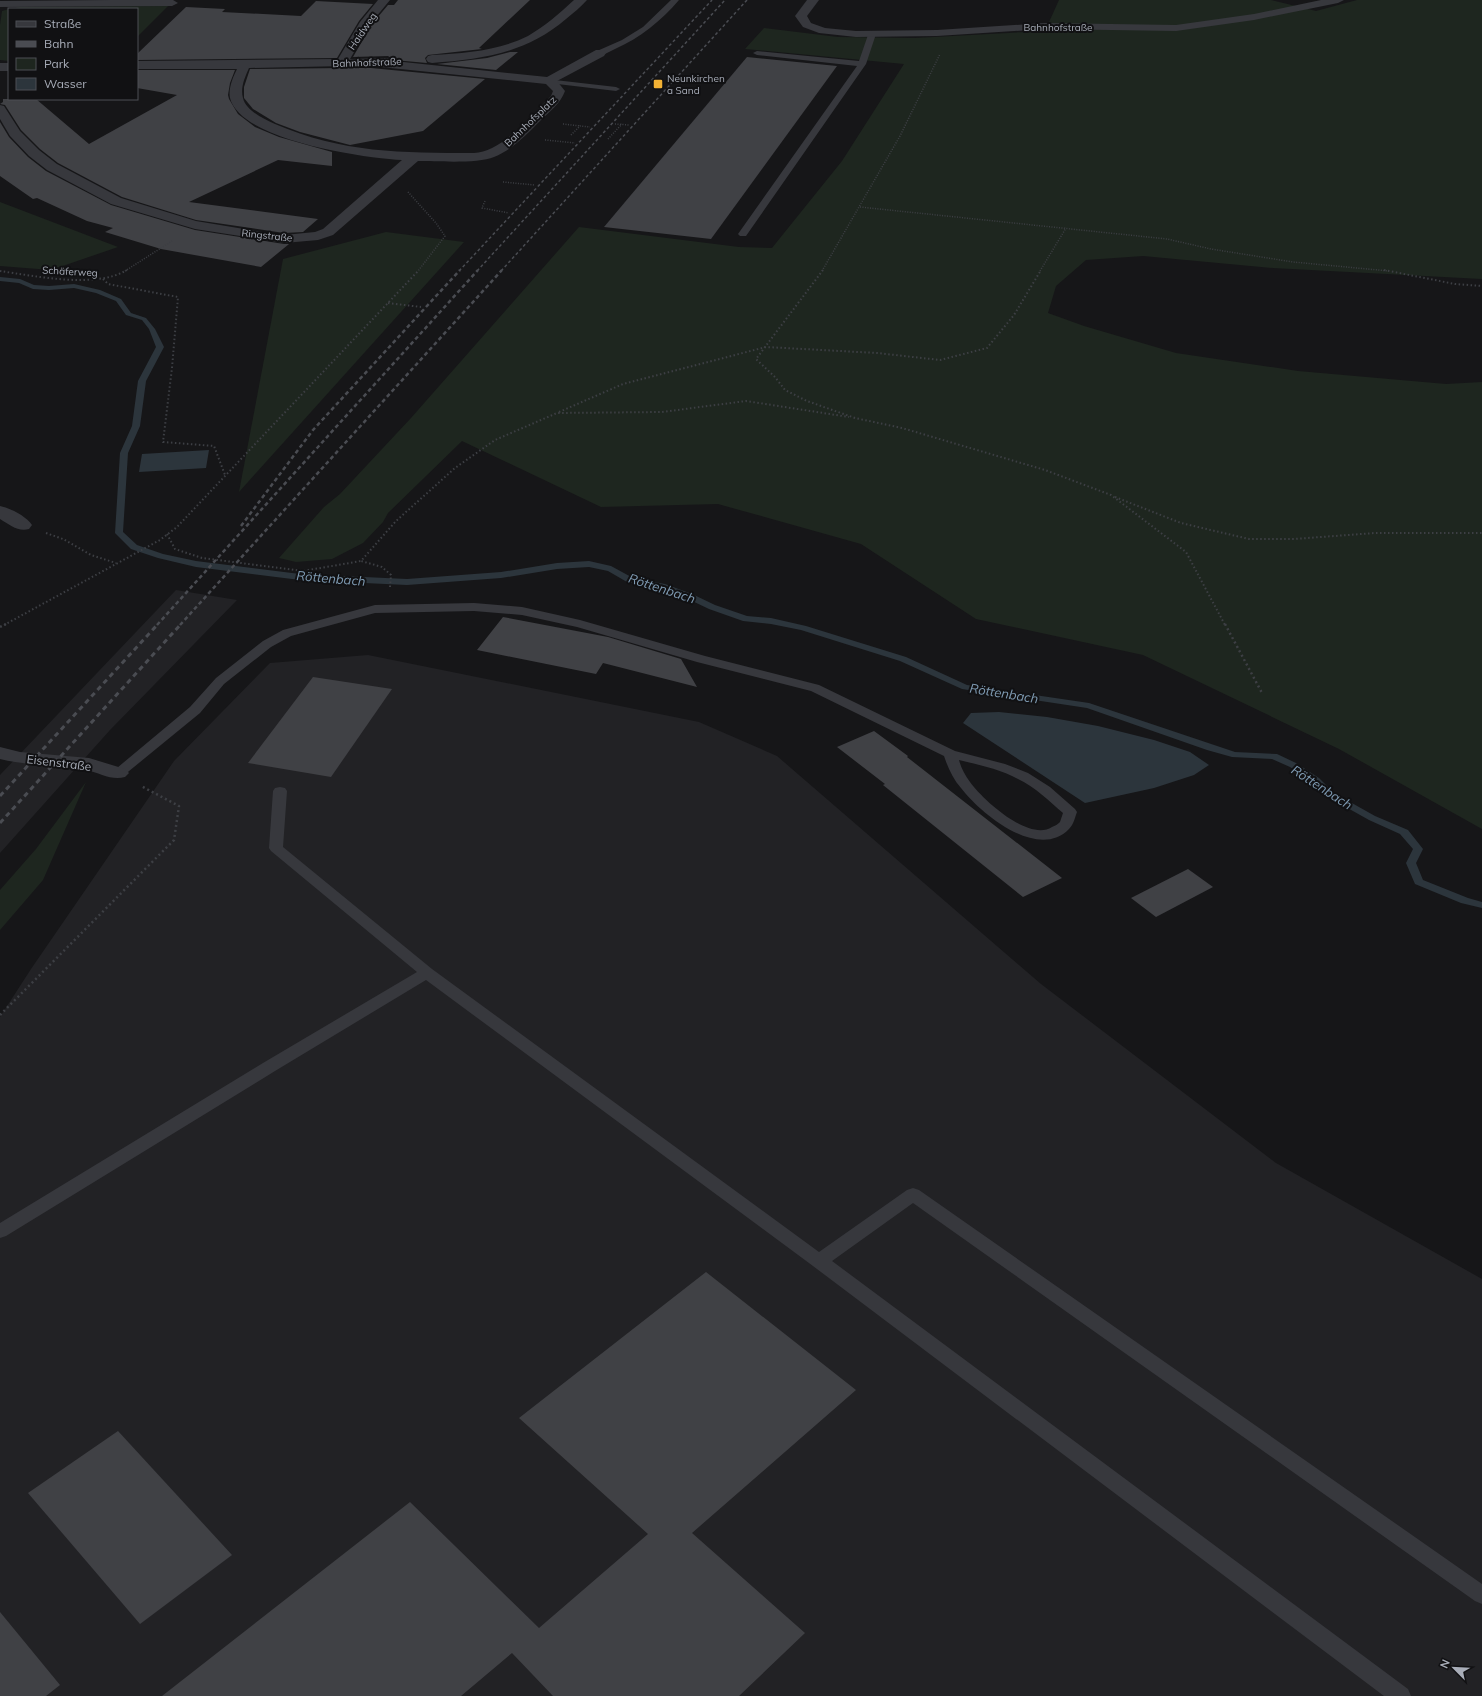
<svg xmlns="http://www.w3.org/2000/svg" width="1482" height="1696" font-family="Mulish,sans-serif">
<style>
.built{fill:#222225}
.green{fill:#1e261f}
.water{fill:#2c353c}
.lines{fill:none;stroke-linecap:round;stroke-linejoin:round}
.stream{fill:#2c353c;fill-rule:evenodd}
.building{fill:#404145}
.path-far2{stroke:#3d3f44;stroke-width:1.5;stroke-dasharray:1 1.5;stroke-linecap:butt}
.path-far1{stroke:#3d3f44;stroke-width:2;stroke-dasharray:1.5 2.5;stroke-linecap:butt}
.path{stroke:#3d3f44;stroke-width:2.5;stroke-dasharray:2 3;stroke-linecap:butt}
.service{fill:#37383d;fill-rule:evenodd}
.minor{fill:#37383d;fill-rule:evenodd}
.rail-far2{stroke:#4a4c52;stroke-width:1.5;stroke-dasharray:3 2.5;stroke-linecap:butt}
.rail-far1{stroke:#4a4c52;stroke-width:2.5;stroke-dasharray:4 3;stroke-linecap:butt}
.rail{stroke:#4a4c52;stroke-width:3;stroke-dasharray:5 4;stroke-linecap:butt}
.poi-dot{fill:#f2b134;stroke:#111113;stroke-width:1.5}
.labels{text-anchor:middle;stroke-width:4;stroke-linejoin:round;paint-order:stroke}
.far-street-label{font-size:10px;fill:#a8adb8;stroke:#111113}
.far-poi-label{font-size:10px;fill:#a8adb8;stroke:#111113;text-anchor:start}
.street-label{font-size:12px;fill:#a8adb8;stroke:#111113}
.water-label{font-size:13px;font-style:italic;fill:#7f9bb3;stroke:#111113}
</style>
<rect width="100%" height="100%" fill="#161618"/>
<!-- built -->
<g class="built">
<path d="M176 590 237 600 110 730 0 853V775Z"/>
<path d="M368 655 699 722 777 756 1041 984 1276 1163 1482 1279V1696H0V1017L31 969 174 761 270 663Z"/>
</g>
<!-- green -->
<g class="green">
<path d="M1059 0H1271L1316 11 1357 0H1482V279L1273 268 1143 256 1086 260 1056 286 1048 313 1084 326 1176 353 1298 371 1446 384 1482 382V829L1339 749 1143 655 976 619 861 544 718 504 601 507 462 441 388 513 383 522 363 543 332 559 296 562 279 558 324 507 340 494 411 418 579 227 739 247 772 248 842 161 904 64 745 49 764 28 838 37 915 38 1045 31Z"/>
<path d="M168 6 137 37V9H10L20 7Z"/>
<path d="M9 9V61L0 60V25L2 11Z"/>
<path d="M0 202 118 247 51 270 0 266Z"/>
<path d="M386 232 464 242 239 492 283 259Z"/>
<path d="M86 782 43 880 0 930V890L36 849Z"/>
</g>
<!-- water -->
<g class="water">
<path d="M209 450 206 468 139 472 142 454Z"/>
<path d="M999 712 1047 717 1098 726 1154 740 1190 752 1209 765 1194 775 1154 788 1085 803 963 723 971 713Z"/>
</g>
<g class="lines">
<!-- stream -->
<path class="stream" d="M0 277 20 279 34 285 49 286 74 284 100 290 121 299 131 313 146 318 155 329 164 347 146 381 140 426 128 453 123 532 137 545 163 554 196 561 300 574 407 579 501 572 557 563 589 561 611 566 633 578 665 584 692 594 715 605 747 616 771 618 806 626 906 657 967 685 1089 703 1235 752 1277 754 1296 763 1319 778 1334 793 1375 816 1408 830 1423 849 1416 863 1423 880 1468 898 1482 902V908L1461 903 1415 884 1406 863 1413 849 1400 834 1369 820 1328 797 1313 782 1290 767 1272 759 1232 757 1207 750 1087 708 962 689 900 661 801 630 771 624 743 621 709 609 686 598 660 588 627 582 608 571 589 567 557 569 501 578 407 585 300 580 196 567 158 558 131 549 115 533 120 453 132 426 138 381 156 347 149 329 142 320 126 315 116 301 96 293 74 288 49 290 33 289 19 283 0 281Z"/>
</g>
<!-- building -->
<g class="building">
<path d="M398 0H530L479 48 482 49 428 55 425 58 427 63 394 60 388 56 353 57 372 24 388 5H394Z"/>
<path d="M316 1 373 4 359 21 337 58 137 60V54L186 7 225 9 222 12 301 16Z"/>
<path d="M510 52H518L496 70 437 64 487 58Z"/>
<path d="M747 57 837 66 711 239 604 227Z"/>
<path d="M345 68H371L485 79 423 131 350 145 300 132 276 123 253 109 244 98V87L250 69Z"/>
<path d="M137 70H235L230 83 228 95 229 99 238 114 255 127 279 137 332 152V166L278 160 189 202 318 219 303 232 284 233 196 220 122 197 58 163 40 149 21 130 5 105 0 104 3 102V99H36L89 144 177 95 137 88Z"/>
<path d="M0 122 9 137 28 157 46 171 111 205 195 230 284 244H289L261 267 161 249 105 232 113 228 87 221 37 198 33 199 0 176Z"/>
<path d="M503 617 608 637 681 659 697 687 603 663 596 674 477 650Z"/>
<path d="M313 677 392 689 331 777 248 763Z"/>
<path d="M874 731 908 756 907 757 1062 878 1023 897 883 785 885 784 837 747Z"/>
<path d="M1188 869 1213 887 1156 917 1131 898Z"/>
<path d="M706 1272 856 1390 692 1533 805 1633 739 1696H553L512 1653 461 1696H162L410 1502 539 1628 648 1534 519 1418Z"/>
<path d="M118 1431 232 1555 140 1624 28 1493Z"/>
<path d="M0 1612 60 1685 46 1696H0Z"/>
</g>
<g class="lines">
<!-- path-far2 -->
<g class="path-far2">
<path d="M563 124 580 126"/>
<path d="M615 124 629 125"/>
<path d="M571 135 580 126 590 127"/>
<path d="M608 139 622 124"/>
<path d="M545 140 575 143"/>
<path d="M503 182 535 185"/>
<path d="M408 192 436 223 445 236 418 271"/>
<path d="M485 201 482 208 509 213"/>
<path d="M860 207 1167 239 1211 249 1293 262 1389 271"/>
<path d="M125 271 172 241"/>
<path d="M822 271 900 136 940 54"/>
<path d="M1040 271 1066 228"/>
</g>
<!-- path-far1 -->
<g class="path-far1">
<path d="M823 270 756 359 775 377 785 390 807 401 855 418 902 428 1045 470 1111 495 1186 552 1225 625"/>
<path d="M1384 270 1455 284 1482 286"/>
<path d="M0 271C35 276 96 289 127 270"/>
<path d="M103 279 108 284 178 297 172 368 163 442 214 446 225 475"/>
<path d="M388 303 421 307"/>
<path d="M559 412 623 384 766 347 877 353 940 360 987 348 1014 315 1041 270"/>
<path d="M1115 497 1181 523 1249 539H1294L1375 533H1482"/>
<path d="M46 533 63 539 91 555 116 563"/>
<path d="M167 534 175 549 202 558 303 571 361 561"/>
<path d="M390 587 391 575 382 567 361 561 396 521 455 468 495 440 557 413 662 412 746 401 849 417"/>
<path d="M4 625 160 540 177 527 419 270"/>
</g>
<!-- path -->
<g class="path">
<path d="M1225 624 1262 693"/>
<path d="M0 627 6 624"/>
<path d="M0 1015 174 840 179 806 141 786"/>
</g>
<!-- service -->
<g class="service">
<path d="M671 0H679C661 21 640 38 615 49 609 52 603 56 597 55V51L622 40 643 27Z"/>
<path d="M869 32H875L876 34 866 64 746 236H740L738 234 857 66 757 55 753 53 757 51 859 61Z"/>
<path d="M546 79 616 87 620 89 616 91 549 83 545 81Z"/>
<path d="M474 603 522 607 580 620 705 656 819 685 955 751 1005 764 1028 773 1050 787 1075 809 1077 812C1075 817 1074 824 1069 829 1038 861 981 814 961 788 953 779 948 768 944 756L811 691 697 662 577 627 522 615 474 611 375 613 291 636 271 647 224 684 200 713 123 776H113L111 773 190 707 216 678 263 641 283 630 375 605ZM959 760C979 765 1000 769 1018 779 1035 787 1049 801 1063 813 1062 816 1061 819 1060 822 1058 824 1055 826 1052 827 1029 842 983 800 970 782 965 775 961 768 959 760Z"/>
<path d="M280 787 285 788 287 791 283 847 432 969 819 1252 907 1190 913 1188 919 1190 1482 1584V1604L1475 1601 913 1203 832 1261 1408 1689 1411 1696H1384L813 1266 426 980 275 1071 6 1236 0 1238V1223L263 1063 417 972 271 851 269 848 273 791 275 788Z"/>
</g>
<!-- minor -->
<g class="minor">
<path d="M110 0H173L178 3 172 6 0 7V1Z"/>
<path d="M378 0H390L371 23 350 59 388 58 394 61 547 77 596 50H604L606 53 604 56 557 81 565 91C561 103 549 112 540 121 526 135 512 150 494 157 478 164 437 161 418 161L333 235 318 240 284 243 195 229 111 204 47 170 29 156 10 136 0 119V105L4 106 20 131 39 150 57 164 121 198 196 221 256 231 284 235 315 232 323 229 402 160C365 158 241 141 230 98 228 89 233 77 237 69H137V61L338 59 360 22ZM345 66H371L546 84 553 91 551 96C532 115 502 152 474 153 402 153 342 153 275 124 264 119 246 111 243 98 240 88 245 77 249 68Z"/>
<path d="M574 0H587C581 7 573 13 566 19 526 53 484 59 432 63L428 62 426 59 428 56 432 55C465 53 498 51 528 36 545 26 560 13 574 0Z"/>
<path d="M807 0H819L807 16 811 23 825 28 856 31 937 30 1045 23 1176 25 1254 14 1321 0H1344L1338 3 1254 20 1176 31 1045 29 937 36 856 37 819 33 803 27 795 16Z"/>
<rect x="0" y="63" width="9" height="8"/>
<path d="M0 506C10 508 26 516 32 525L29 529C18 532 10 525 0 519Z"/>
<path d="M0 747 20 752 89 758 125 769 129 773 125 777C112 781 100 773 86 770 58 765 29 766 0 759Z"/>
</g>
<!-- rail-far2 -->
<g class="rail-far2">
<path d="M459 271 712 0"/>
<path d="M477 271 725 0"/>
<path d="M501 271 747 0"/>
</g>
<!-- rail-far1 -->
<g class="rail-far1">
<path d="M241 526 313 430 460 270"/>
<path d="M157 625 478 270"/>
<path d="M180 625 502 270"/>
</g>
<!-- rail -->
<g class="rail">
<path d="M0 796 158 624"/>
<path d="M0 823 181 624"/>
</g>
</g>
<!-- markers -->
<rect class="poi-dot" x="653" y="79" width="10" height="10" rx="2"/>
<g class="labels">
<!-- far-street labels -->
<g class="far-street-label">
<text x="1058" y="31">Bahnhofstraße</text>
<text transform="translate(362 31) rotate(-56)" y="4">Haidweg</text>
<text transform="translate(367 62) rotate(-2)" y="4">Bahnhofstraße</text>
<text transform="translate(530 121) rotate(-44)" y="4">Bahnhofsplatz</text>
<text transform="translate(267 235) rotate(6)" y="4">Ringstraße</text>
<text transform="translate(70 271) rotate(3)" y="4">Schäferweg</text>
</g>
<!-- far-poi labels -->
<g class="far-poi-label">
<text x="667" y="82">Neunkirchen<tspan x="667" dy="12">a Sand</tspan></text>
</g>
<!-- street labels -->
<g class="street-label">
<text transform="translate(59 763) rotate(7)" y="4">Eisenstraße</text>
</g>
<!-- water labels -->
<g class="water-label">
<text transform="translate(331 578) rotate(5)" y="5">Röttenbach</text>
<text transform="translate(662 588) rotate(18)" y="5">Röttenbach</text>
<text transform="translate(1004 693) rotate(9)" y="5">Röttenbach</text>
<text transform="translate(1322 787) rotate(33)" y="5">Röttenbach</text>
</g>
</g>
<!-- legend -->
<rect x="8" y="8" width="130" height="92" fill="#111113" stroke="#4d4f55"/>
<rect x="16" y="21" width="20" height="6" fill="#37383d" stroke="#4d4f55"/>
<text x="44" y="28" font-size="12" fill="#a8adb8">Straße</text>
<rect x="16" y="41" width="20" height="6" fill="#4a4c52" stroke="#4d4f55"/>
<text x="44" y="48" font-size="12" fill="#a8adb8">Bahn</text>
<rect x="16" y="58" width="20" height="12" fill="#1e261f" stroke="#4d4f55"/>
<text x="44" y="68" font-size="12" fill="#a8adb8">Park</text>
<rect x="16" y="78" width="20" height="12" fill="#2c353c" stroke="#4d4f55"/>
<text x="44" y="88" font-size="12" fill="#a8adb8">Wasser</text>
<!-- north arrow -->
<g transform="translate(1454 1668) rotate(294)" stroke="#111113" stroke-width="3" paint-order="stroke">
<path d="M0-3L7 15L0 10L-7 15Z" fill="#a8adb8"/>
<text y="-6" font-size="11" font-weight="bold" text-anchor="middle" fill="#a8adb8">N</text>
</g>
</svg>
